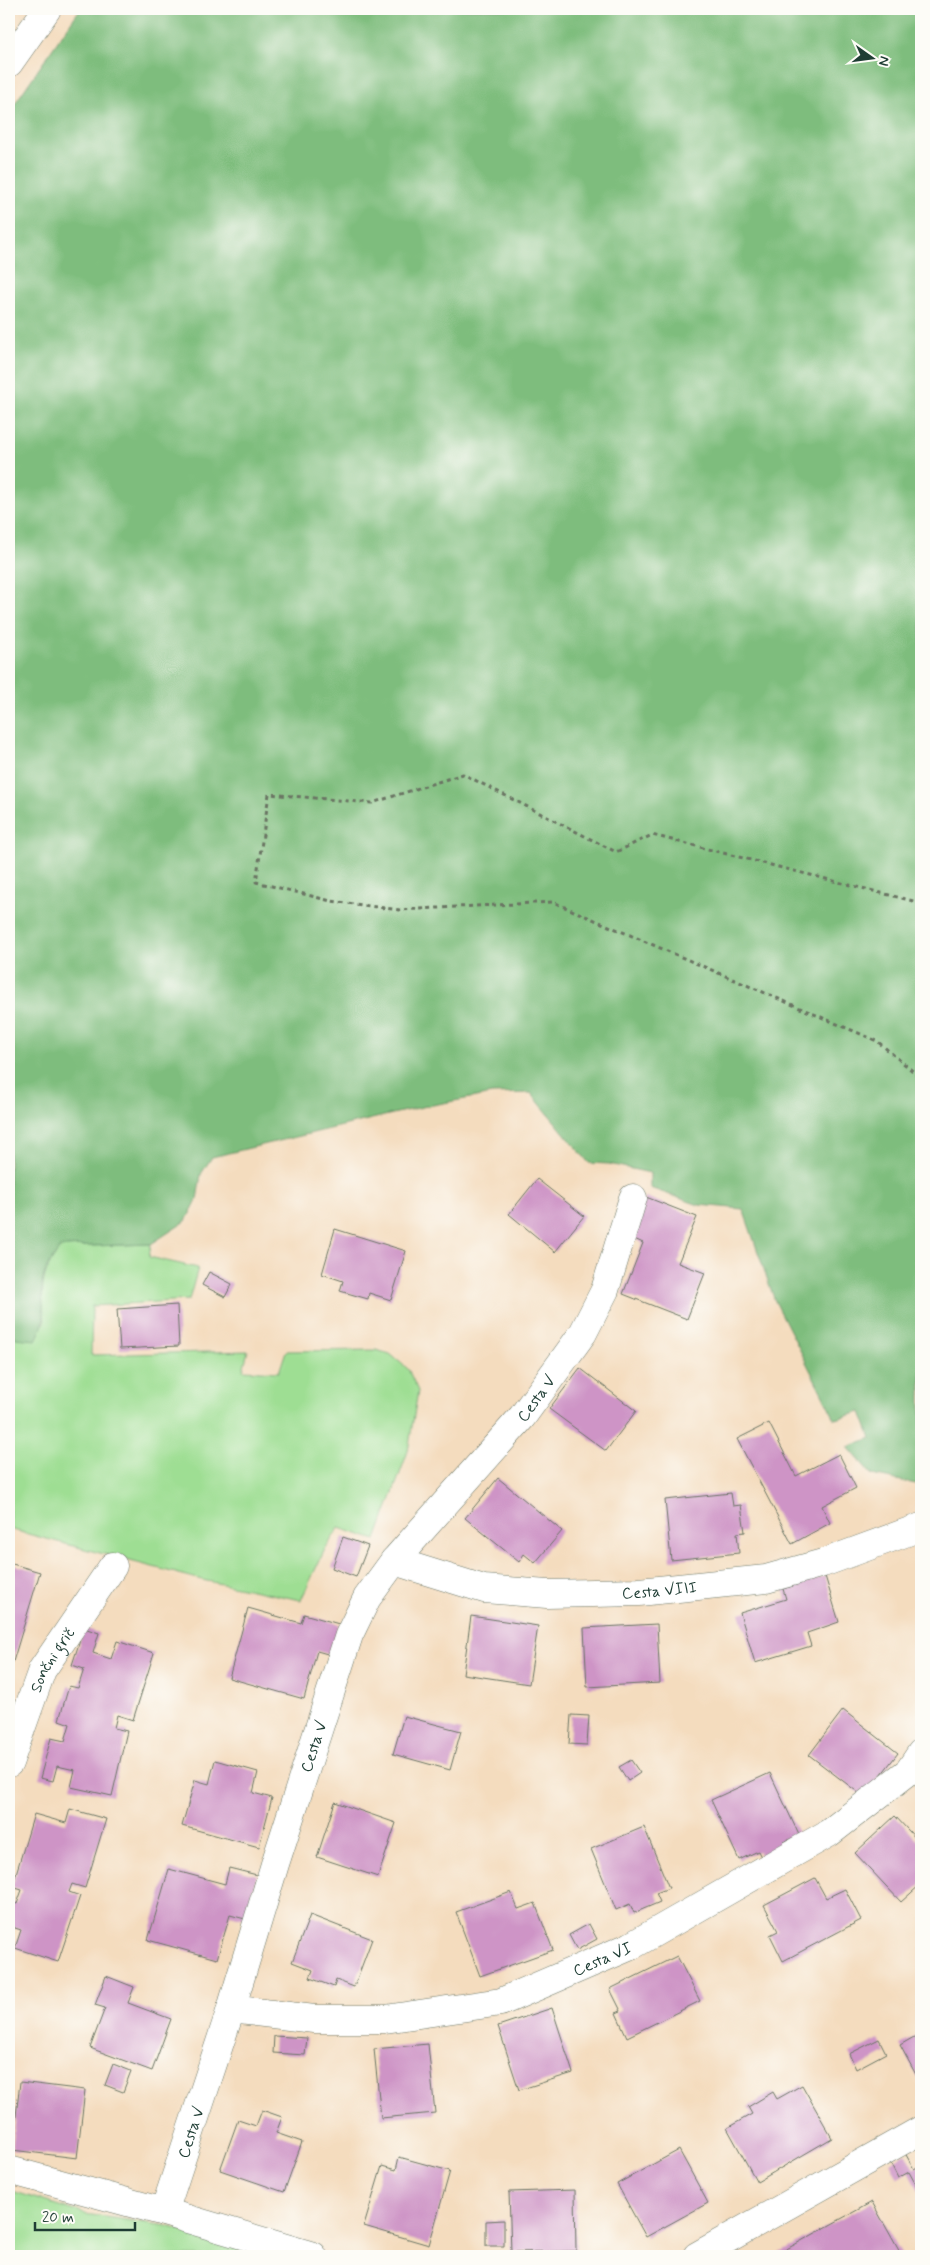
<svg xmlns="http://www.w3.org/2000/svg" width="930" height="2265" font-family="Mynerve,sans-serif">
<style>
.green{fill:#9ede93;stroke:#5e8e64}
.forest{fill:#7ebd7d;stroke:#4e7d58}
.building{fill:#ce94c6}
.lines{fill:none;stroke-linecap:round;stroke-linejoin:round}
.minor-casing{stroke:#6a7564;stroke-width:29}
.major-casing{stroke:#6a7564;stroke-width:29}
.path{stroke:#6a7564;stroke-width:3;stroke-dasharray:4 4;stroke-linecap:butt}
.minor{stroke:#fff;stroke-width:28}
.major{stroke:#fff;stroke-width:28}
.labels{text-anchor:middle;stroke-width:4;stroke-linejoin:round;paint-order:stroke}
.street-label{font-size:16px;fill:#1f3d34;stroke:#fdfcf7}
</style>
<rect width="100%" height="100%" fill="#fdfcf7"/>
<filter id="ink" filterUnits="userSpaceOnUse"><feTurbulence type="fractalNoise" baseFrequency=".02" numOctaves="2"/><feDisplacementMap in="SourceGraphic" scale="10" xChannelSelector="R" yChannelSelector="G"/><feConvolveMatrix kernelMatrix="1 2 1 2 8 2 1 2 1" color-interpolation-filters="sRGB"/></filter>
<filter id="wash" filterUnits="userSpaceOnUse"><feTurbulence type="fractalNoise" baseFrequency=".0096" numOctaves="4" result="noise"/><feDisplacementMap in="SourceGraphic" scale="20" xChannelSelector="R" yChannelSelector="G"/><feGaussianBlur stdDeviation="1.12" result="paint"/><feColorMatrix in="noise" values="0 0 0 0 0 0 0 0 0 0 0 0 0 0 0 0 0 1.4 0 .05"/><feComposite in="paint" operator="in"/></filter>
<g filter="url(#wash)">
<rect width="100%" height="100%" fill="#f4dcbe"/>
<!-- green -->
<g class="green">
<path d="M151 1244 149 1257 198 1268 189 1300 92 1306 91 1355 248 1351 243 1370 279 1372 286 1351 376 1350 390 1354 408 1369 418 1391 408 1451 376 1540 339 1528 325 1549 301 1600 202 1580 9 1529V1329L16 1338 45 1323C41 1289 39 1276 61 1247Z"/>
<path d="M9 2190 85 2214 168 2226 261 2256H9Z"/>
</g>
<!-- forest -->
<path class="forest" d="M80 9H921V1485L872 1475 848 1447 871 1438 861 1412 835 1419 775 1301 743 1209 699 1205 650 1188V1173L609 1164 589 1163 531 1093 492 1094 422 1107 212 1157 201 1174 197 1200 186 1221 151 1244 61 1247C51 1260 41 1274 42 1290 42 1315 49 1316 36 1340L16 1338 9 1329V112Z"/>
<g id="blocks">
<!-- building -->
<g class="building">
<path d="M537 1179 584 1216 555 1252 509 1214Z"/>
<path d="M646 1197 697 1217 678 1263 705 1273 687 1319 623 1294 643 1243 630 1237Z"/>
<path d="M335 1229 406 1251 391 1300 369 1293 368 1299 340 1291 343 1281 322 1274Z"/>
<path d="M209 1272 232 1284 225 1297 202 1285Z"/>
<path d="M177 1305 179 1346 120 1349 117 1309Z"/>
<path d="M580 1368 636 1411 606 1451 549 1409Z"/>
<path d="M769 1423 796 1476 839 1454 856 1488 822 1506 830 1523 792 1544 737 1439Z"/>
<path d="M498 1478 562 1531 535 1563 524 1554 519 1562 465 1518Z"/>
<path d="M731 1493 733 1506 741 1505 745 1532 737 1533 739 1553 671 1560 665 1500Z"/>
<path d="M343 1537 368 1546 356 1577 332 1568Z"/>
<path d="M9 1563 40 1572 9 1675Z"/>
<path d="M825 1576 839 1622 807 1633 811 1646 755 1663 740 1613 786 1599 783 1589Z"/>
<path d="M248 1608 301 1623 304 1614 339 1624 331 1655 317 1651 304 1699 229 1678Z"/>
<path d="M471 1616 538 1626 529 1684 463 1674Z"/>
<path d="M657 1624 660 1683 587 1687 584 1628Z"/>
<path d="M84 1628 99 1633 93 1653 111 1659 117 1641 154 1653 133 1720 117 1715 114 1728 127 1731 112 1796 71 1787 75 1770 57 1766 53 1781 40 1778 51 1738 65 1741 70 1724 59 1720 69 1686 78 1688 84 1669 72 1665Z"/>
<path d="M843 1710 898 1753 864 1797 809 1755Z"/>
<path d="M571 1715 589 1716 587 1745 569 1744Z"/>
<path d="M404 1716 461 1731 450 1770 393 1754Z"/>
<path d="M215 1760 258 1772 253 1793 272 1798 259 1847 182 1826 195 1780 209 1784Z"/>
<path d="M631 1760 640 1773 628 1781 619 1767Z"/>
<path d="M770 1773 799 1835 783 1842 787 1850 763 1861 758 1851 739 1860 711 1800Z"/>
<path d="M335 1802 396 1823 378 1877 317 1857Z"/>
<path d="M70 1809 106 1819 85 1888 72 1884 69 1892 80 1896 58 1962 15 1948 21 1930 9 1926V1901L17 1904 22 1890 12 1887 34 1814 66 1823Z"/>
<path d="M895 1816 921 1844V1884L901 1902 855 1853Z"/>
<path d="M644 1827 669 1888 656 1893 660 1902 634 1913 630 1904 616 1910 591 1849Z"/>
<path d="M229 1868 257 1875 245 1919 230 1915 217 1959 148 1940 169 1869 225 1884Z"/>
<path d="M815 1878 826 1898 845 1889 861 1920 783 1961 770 1935 778 1931 764 1905Z"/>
<path d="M511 1892 518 1909 535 1903 553 1950 480 1976 456 1912Z"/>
<path d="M310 1915 372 1939 354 1987 336 1980 334 1987 310 1978 313 1970 292 1962Z"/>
<path d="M589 1924 597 1939 577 1950 569 1935Z"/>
<path d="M677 1956 700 2001 627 2037 616 2013 621 2011 610 1989Z"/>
<path d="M106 1976 134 1987 128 2003 171 2019 152 2071 90 2048 105 2008 95 2005Z"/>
<path d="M552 2008 573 2073 519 2090 498 2026Z"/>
<path d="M921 2033V2084L900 2045Z"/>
<path d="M274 2036 307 2038 305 2055 273 2053Z"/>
<path d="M879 2039 886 2053 856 2069 849 2054Z"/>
<path d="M428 2044 435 2113 381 2118 374 2049Z"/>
<path d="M113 2064 131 2071 123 2092 105 2085Z"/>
<path d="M20 2082 85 2090 77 2158 12 2150Z"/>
<path d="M802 2085 832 2138 757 2182 727 2128 752 2114 748 2107 773 2092 777 2099Z"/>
<path d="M262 2110 282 2117 276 2133 302 2142 284 2192 220 2170 238 2120 256 2126Z"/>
<path d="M679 2150 708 2203 646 2237 617 2184Z"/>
<path d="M905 2153 914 2169 921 2165V2194L909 2172 898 2178 890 2162Z"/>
<path d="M399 2157 450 2171 429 2245 364 2226 382 2166 396 2170Z"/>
<path d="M575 2190 576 2251 511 2252 509 2192Z"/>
<path d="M872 2202 902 2256H774L830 2225Z"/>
<path d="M504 2220V2246H486V2221Z"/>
</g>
</g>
</g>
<g filter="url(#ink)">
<use href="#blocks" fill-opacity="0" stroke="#6a7564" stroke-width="1"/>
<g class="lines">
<!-- minor casing -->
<g class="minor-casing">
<g id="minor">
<path id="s1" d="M394 1561 484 1589 547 1594 639 1592 766 1579 823 1563 921 1527"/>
<path id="s2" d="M9 1763 42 1670 113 1566"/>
<path id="s3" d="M231 2009 314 2019H385L501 2002 631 1946 829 1833 909 1771 921 1753"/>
<path d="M9 2170 164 2212 313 2256"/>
<path id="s4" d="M164 2212 231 2009 275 1864 349 1635 367 1598 394 1561 522 1417 583 1333 605 1290 633 1198"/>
<path d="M697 2256 921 2130"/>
</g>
</g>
<!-- major casing -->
<g class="major-casing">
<path id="major" d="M9 63 47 9"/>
</g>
<!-- path -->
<path class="path" d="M921 903 652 835 616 852 463 774 372 803 269 794 256 882 331 901 400 910 553 902 877 1041 921 1078"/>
<!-- minor -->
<use href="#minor" class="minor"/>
<!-- major -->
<use href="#major" class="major"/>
</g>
</g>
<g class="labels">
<!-- street labels -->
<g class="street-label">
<text dy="6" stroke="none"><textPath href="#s4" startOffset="909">Cesta V</textPath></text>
<text dy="6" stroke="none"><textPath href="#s1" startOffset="270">Cesta VIII</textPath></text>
<text dy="6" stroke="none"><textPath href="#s2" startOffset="112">Sončni grič</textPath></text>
<text dy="6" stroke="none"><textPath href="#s4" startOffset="489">Cesta V</textPath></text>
<text dy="6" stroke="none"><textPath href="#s3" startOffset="382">Cesta VI</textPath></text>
<text dy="6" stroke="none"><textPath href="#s4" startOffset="84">Cesta V</textPath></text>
</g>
</g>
<!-- margin -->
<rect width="930" height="2265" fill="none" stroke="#fdfcf7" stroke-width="30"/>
<!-- north arrow -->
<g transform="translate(872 58) rotate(104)" stroke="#fdfcf7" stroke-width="4" paint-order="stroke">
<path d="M0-4L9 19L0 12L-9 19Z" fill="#1f3d34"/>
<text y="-8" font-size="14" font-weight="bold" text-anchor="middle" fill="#1f3d34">N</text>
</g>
<!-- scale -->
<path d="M35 2222v8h100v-8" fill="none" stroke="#1f3d34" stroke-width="2.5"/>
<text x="42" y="2222" font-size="15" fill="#1f3d34" stroke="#fdfcf7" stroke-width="4" paint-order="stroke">20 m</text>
</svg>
